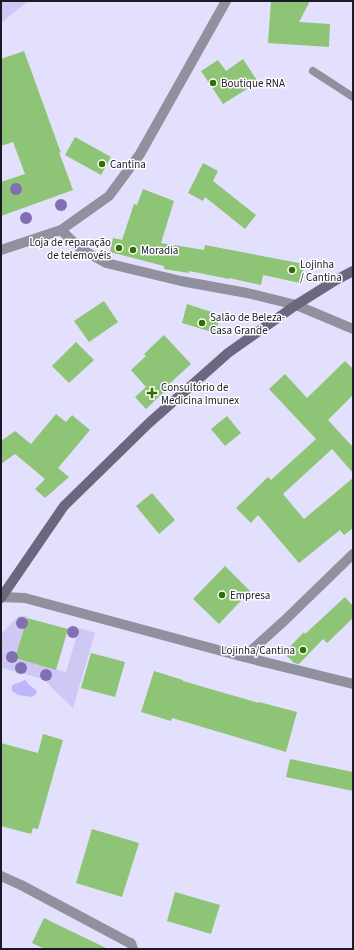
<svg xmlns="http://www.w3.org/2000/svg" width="354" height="950" font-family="'Source Sans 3',sans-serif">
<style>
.green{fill:#cdc9f4}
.water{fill:#beb6fb}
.building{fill:#8ec475}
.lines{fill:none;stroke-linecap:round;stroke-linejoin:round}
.service{stroke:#91909f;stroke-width:8}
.minor{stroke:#91909f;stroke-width:10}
.secondary{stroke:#6a687e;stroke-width:10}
.tree{fill:#826fb2}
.poi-dot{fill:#336f00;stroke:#fff;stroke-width:1.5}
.labels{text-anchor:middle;stroke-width:3;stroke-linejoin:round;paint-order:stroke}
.poi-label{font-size:11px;fill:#1c1a27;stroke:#fff;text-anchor:start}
</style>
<rect width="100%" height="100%" fill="#e3e0fe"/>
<!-- green -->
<g class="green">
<path d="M1 1H28L1 23Z"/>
<path d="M19 616H27L15 658 66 672 79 628 95 633 73 708 43 679 2 668 1 671V636L4 631Z"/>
</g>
<!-- water -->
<path class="water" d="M24 680 27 681 28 684 36 690 37 693 32 697 18 695 12 691V686C16 682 21 683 24 680Z"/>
<!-- building -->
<g class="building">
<path d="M271 1H310L299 22 330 24 329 47 268 43Z"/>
<path d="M24 51 61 153 59 152 73 190 1 216V182L25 174 13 142 1 146V59Z"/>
<path d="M243 59 258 82 223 104 201 71 218 60 226 71Z"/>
<path d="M75 137 111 157 101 175 65 155Z"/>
<path d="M203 163 218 171 213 181 256 215 245 229 205 197 203 201 188 193Z"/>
<path d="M143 189 174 201 161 243 204 250 205 245 304 264 300 283 263 275 261 285 229 278V279L189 271V273L164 269V266L110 252 113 238 122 240 134 204 137 205Z"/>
<path d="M104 301 118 322 89 342 74 321Z"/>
<path d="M187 304 221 315 215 333 182 323Z"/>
<path d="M164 335 191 364 168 385 169 387 146 409 135 397 146 387 131 370 146 356 144 354Z"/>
<path d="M76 342 94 360 69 383 52 366Z"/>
<path d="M345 361 353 369V395L328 420 353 447V473L332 449 283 494 304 519 353 478V528L344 535 340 530 299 563 258 515 251 523 236 508 268 477 271 480 316 439 269 389 285 374 307 398Z"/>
<path d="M56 414 66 422 72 415 90 430 58 468 69 477 45 498 35 489 45 479 15 454 1 464V441L15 431 31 444Z"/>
<path d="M227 416 241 433 225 446 211 429Z"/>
<path d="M152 493 175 520 159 534 136 506Z"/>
<path d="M225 566 250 591 219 624 193 599Z"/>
<path d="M345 597 353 606V618L327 643 323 639 299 664 294 663 284 653 304 632 305 634Z"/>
<path d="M27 618 68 629 56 670 15 658Z"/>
<path d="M91 653 125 662 115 697 81 688Z"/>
<path d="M154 671 183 680V681L259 703V702L297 712 286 752 172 718 171 721 141 712Z"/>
<path d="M43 734 63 740 38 829 33 828 31 834 1 826V743L38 753Z"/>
<path d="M290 759 353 772V791L286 777Z"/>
<path d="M92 829 139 843 122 897 76 883Z"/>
<path d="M175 892 220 905 211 934 167 921Z"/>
<path d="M44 918 108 949H45L32 943Z"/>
</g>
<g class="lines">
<!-- service -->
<path class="service" d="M313 71 353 97"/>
<!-- minor -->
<g class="minor">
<path d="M61 230 81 249 106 263 181 281 247 293 296 305 353 329"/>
<path d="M1 250 61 230 109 196 140 154 226 1"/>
<path d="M1 597 25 598 244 657 353 684"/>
<path d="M244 657 284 621 353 554"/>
<path d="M1 876 21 885 128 942 131 943 133 949"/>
</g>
<!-- secondary -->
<path class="secondary" d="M1 598 64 506 149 423 228 353 296 305 336 280 353 271"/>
</g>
<!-- trees -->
<g class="tree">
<circle cx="16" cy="189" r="6"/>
<circle cx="61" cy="205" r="6"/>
<circle cx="26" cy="218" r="6"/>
<circle cx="22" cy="623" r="6"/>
<circle cx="73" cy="632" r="6"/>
<circle cx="12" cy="657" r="6"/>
<circle cx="21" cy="668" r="6"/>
<circle cx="46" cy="675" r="6"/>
</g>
<!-- markers -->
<g class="poi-dot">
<circle cx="213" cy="83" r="4"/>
<circle cx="102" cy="164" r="4"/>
<circle cx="119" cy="248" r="4"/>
<circle cx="133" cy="250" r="4"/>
<circle cx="292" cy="270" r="4"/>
<circle cx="202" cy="323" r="4"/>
<path d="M150 387h4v4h4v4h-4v4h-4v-4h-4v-4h4z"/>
<circle cx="222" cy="595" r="4"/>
<circle cx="303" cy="650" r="4"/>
</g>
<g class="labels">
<!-- poi labels -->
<g class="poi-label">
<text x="221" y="87">Boutique RNA</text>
<text x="110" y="168">Cantina</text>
<text x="111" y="246" text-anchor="end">Loja de reparação<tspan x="111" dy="13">de telemovéis</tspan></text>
<text x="141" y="254">Moradia</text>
<text x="300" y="268">Lojinha<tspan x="300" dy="13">/ Cantina</tspan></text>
<text x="210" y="321">Salão de Beleza-<tspan x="210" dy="13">Casa Grande</tspan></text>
<text x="161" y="391">Consultório de<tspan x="161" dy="13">Medicina Imunex</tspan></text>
<text x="230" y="599">Empresa</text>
<text x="295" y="654" text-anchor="end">Lojinha/Cantina</text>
</g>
</g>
<!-- border -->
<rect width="354" height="950" fill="none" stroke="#1c1a27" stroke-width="4"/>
</svg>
